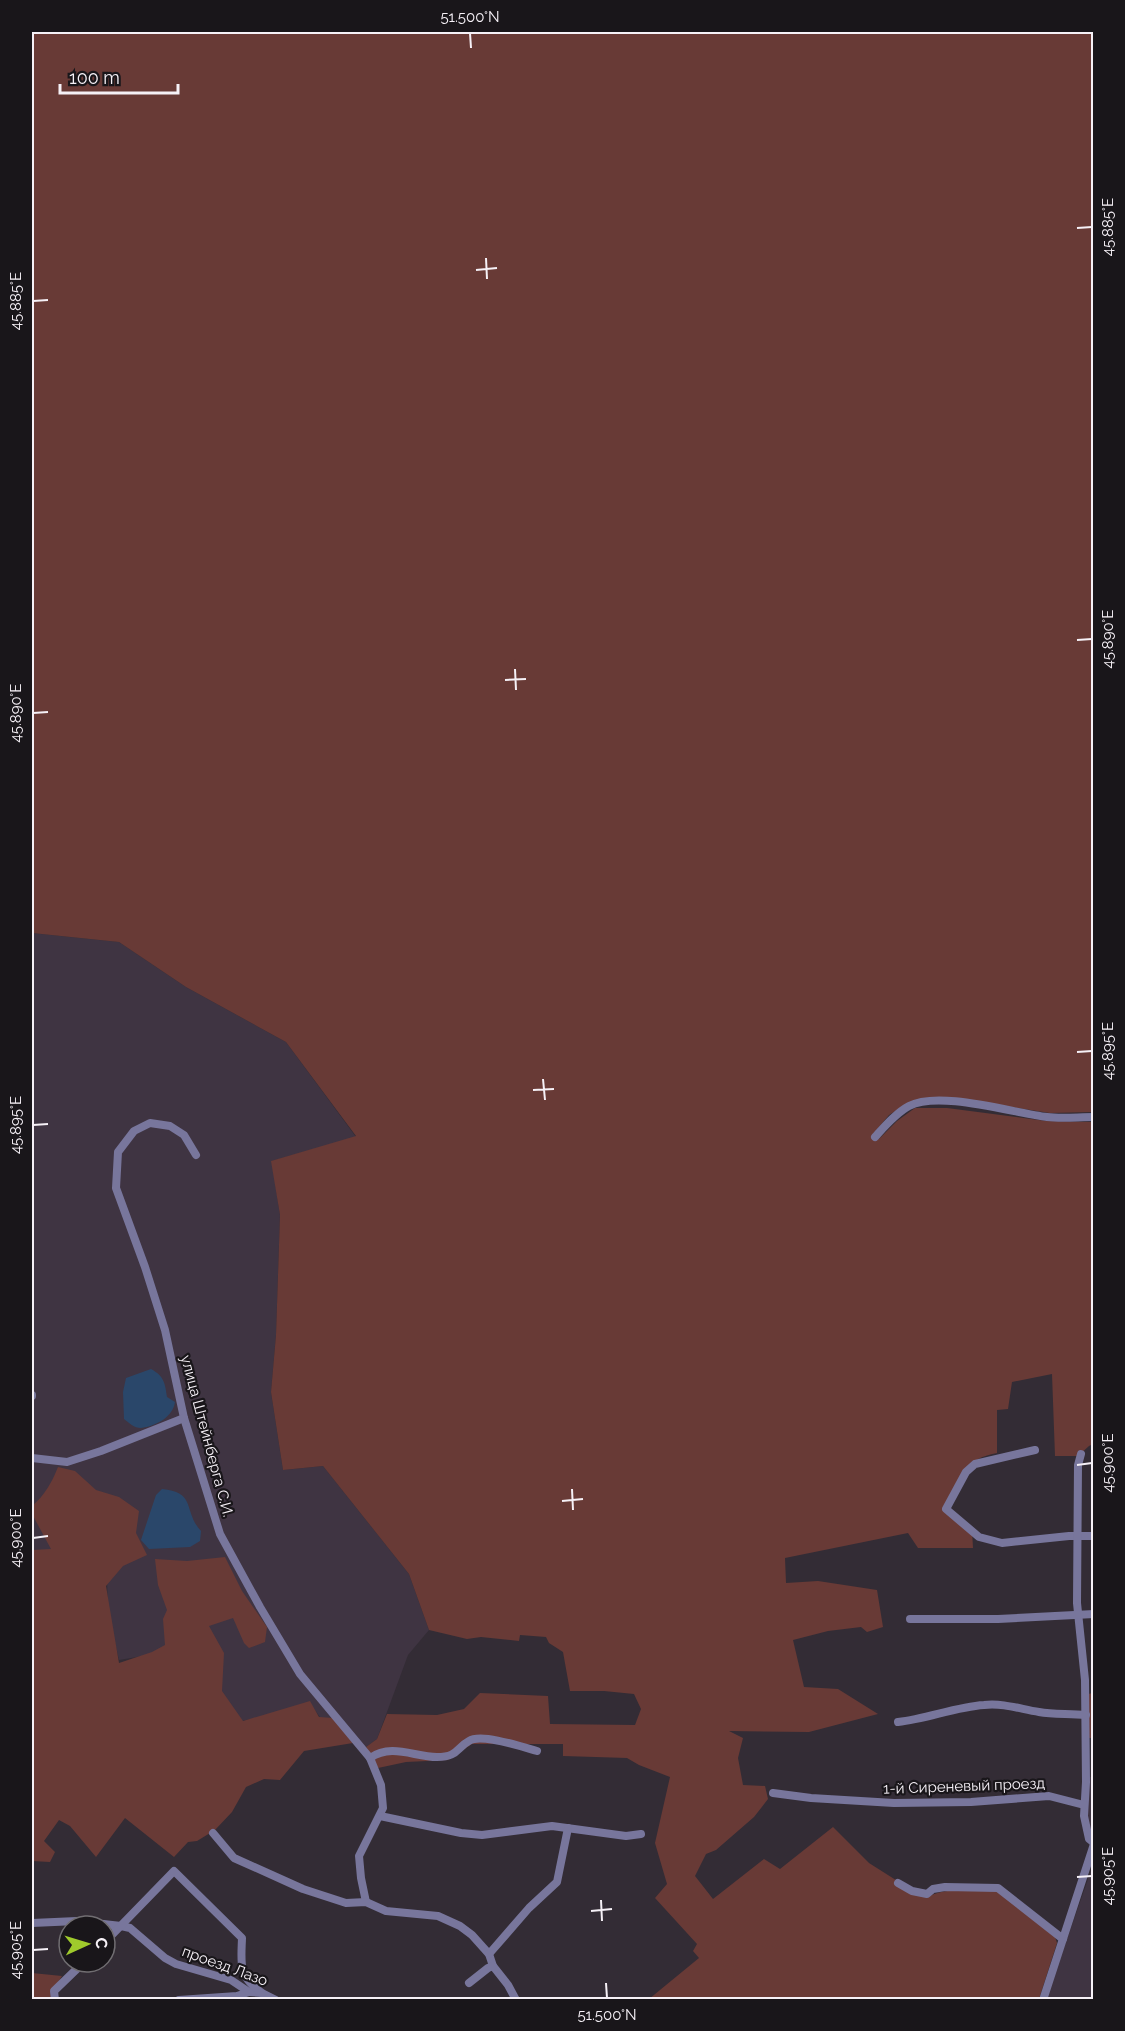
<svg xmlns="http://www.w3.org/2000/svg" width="1125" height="2031" font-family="Raleway,sans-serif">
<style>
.built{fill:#3f3442}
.green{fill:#683a36}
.water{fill:#2a476a}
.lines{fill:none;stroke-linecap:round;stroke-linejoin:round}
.minor{stroke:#78769c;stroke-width:8}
.ticks{fill:none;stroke:#f6f1f7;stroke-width:2}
.labels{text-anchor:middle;stroke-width:4.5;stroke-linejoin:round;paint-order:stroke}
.street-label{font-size:15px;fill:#f6f1f7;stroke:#19161a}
.neatline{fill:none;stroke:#f6f1f7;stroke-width:2}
.ticks-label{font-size:15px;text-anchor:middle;fill:#f6f1f7}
</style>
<rect width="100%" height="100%" fill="#332c35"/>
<!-- built -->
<g class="built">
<path d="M32 933 119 942 186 987 286 1042 356 1137 272 1161 280 1215 276 1335 271 1392 283 1470 323 1466 409 1574 429 1630 408 1655 377 1739 366 1747 353 1743 322 1720 312 1706 237 1722 178 1650 119 1660 108 1613 107 1577 32 1568Z"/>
<path d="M1089 1777H1093L1092 1834 1088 1830 1087 1815Z"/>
<path d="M1093 1865V1999H1046Z"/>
</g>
<!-- green -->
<g class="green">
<path d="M32 32H1093V1112L1050 1113 951 1098 908 1103 889 1115 873 1134 879 1139 897 1121 915 1108H947L1046 1121 1093 1122V1444L1089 1446 1078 1456H1055L1052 1374 1012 1382 1008 1409 997 1410V1453C965 1459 962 1474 947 1500L951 1510 972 1530 973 1548H918L908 1533 785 1558 786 1583 818 1581 877 1590 883 1627 867 1632 861 1627 828 1631 793 1640 804 1687 838 1689 878 1714 809 1732 729 1731 743 1738 738 1758 743 1785 765 1786 768 1799 754 1817 716 1850 706 1854 695 1876 713 1899 764 1859 780 1869 833 1827 869 1863 910 1889 929 1897C937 1889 985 1887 997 1891 1005 1893 1045 1929 1055 1937L1057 1943 1039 1999H649L699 1958 693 1951 697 1944 655 1898 667 1884 655 1843 670 1777 639 1765 627 1758 563 1756V1744H472L448 1760 406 1762 378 1768 366 1747 377 1739 387 1714 437 1715 464 1709 480 1693 548 1696 550 1724 635 1725 641 1709 634 1694 604 1691H570L563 1652 549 1643 546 1637 520 1635 519 1641 481 1637 467 1639 429 1630 409 1574 323 1466 283 1470 271 1392 276 1335 280 1215 271 1161 356 1136 286 1042 186 987 119 942 32 933Z"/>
<path d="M58 1467 75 1471 96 1490 119 1497 139 1511 136 1533 147 1555 123 1566 106 1586 119 1663 152 1652 165 1645 163 1619 167 1610 158 1585 155 1559 187 1561 225 1557 242 1591 267 1627 265 1642 249 1648 244 1643 233 1618 209 1626 224 1653 222 1691 243 1721 310 1701 319 1717 333 1718 353 1743 304 1751 280 1780 264 1779 246 1787 232 1812 215 1830 197 1841 188 1842 174 1857 125 1818 96 1857 70 1826 59 1820 44 1841 55 1852 50 1862 32 1861V1550L51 1549 32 1514V1506C45 1495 52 1482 58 1467Z"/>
<path d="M1093 1693V1738H1089L1088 1694Z"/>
<path d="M32 1973 62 1976 52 1992 53 1999 32 2000Z"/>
</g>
<!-- water -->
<g class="water">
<path d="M151 1369C164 1376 165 1383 167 1397L175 1402C173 1417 156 1426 141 1428 134 1428 129 1423 124 1419L123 1392 126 1378Z"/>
<path d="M162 1489C197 1492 183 1512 201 1531L200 1541 190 1547 149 1549 141 1540 156 1495Z"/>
</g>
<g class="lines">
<!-- minor -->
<g class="minor">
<path d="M875 1137C885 1126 896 1113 909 1106 939 1090 1013 1113 1047 1117 1062 1119 1078 1117 1094 1117"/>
<path d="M196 1155 184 1135 170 1126 150 1123 134 1131 118 1152 116 1188 145 1267 165 1330 184 1418 220 1534 260 1607 300 1674 370 1758 381 1785 383 1808 359 1856 361 1878 366 1902"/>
<path d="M32 1396V1395"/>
<path d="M1035 1450 975 1464 966 1472 946 1509 979 1537 1002 1543 1069 1536H1094"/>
<path d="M1081 1454 1078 1465 1077 1603 1085 1680 1086 1782 1084 1816 1089 1839 1094 1843"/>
<path d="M32 1458 67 1462 101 1451 184 1418"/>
<path d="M910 1619H998L1094 1614"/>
<path d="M898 1722C927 1719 955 1707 984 1705 1004 1703 1020 1709 1039 1712 1054 1715 1070 1713 1086 1715"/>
<path d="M370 1758C392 1743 414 1757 437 1757 458 1757 456 1748 469 1741 481 1733 523 1747 537 1751"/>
<path d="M773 1793 811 1798 894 1803 971 1802 1049 1796 1084 1805"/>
<path d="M380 1816 461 1833 482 1835 552 1826 626 1836 641 1834"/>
<path d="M213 1833 234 1858 303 1889 346 1903 366 1902 386 1911 438 1916 460 1926 472 1935 489 1954 493 1966 508 1985 516 2000"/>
<path d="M898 1883 912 1891 927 1894 933 1889 945 1887 998 1888 1063 1939"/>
<path d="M32 1923 77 1921 121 1926 130 1928 165 1958 176 1964 231 1980 249 1992 262 1993 276 2000"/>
<path d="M105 1942 174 1871 242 1938C241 1966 238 1976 262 1993"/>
<path d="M489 1954 529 1908 557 1882 568 1828"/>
<path d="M469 1983 488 1968 493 1966"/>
<path d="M55 2000 54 1991 84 1962"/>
<path d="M179 2000 237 1996 249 1992"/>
<path d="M1043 2000 1094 1844"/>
</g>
</g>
<!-- ticks -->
<path class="ticks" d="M470 33 471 48M1077 228 1092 227M486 258 487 279M476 270 497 268M33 301 48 300M1077 640 1092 639M515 669 516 690M505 680 526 679M33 713 48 712M1077 1052 1092 1051M543 1079 545 1100M533 1090 554 1089M33 1125 48 1124M1077 1465 1092 1463M572 1489 573 1510M562 1501 583 1499M33 1538 48 1536M1077 1877 1092 1876M601 1900 602 1921M591 1911 612 1909M33 1950 48 1949M606 1983 607 1998"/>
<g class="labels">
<!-- street labels -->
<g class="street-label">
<text transform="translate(207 1436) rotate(75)" y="5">улица Штейнберга С.И.</text>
<text transform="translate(964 1786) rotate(-2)" y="5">1-й Сиреневый проезд</text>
<text transform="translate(225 1966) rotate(20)" y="5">проезд Лазо</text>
</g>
</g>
<!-- border -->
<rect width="1125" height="2031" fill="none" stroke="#19161a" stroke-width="66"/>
<!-- north arrow -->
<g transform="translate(87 1944) rotate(86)"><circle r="28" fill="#19161a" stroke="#716e72" stroke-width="1.5"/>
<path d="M0-4.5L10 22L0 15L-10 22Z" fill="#9fca2c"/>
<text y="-9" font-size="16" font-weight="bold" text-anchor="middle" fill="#f6f1f7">С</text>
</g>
<!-- scale -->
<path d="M60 84v9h118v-9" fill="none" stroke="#f6f1f7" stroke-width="3"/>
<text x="69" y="84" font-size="18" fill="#f6f1f7" stroke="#19161a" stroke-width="4.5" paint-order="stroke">100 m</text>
<rect x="33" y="33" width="1059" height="1965" class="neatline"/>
<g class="ticks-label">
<text x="470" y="22">51.500°N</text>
<text transform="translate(1108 227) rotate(-90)" y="5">45.885°E</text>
<text transform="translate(16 301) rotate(-90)" y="5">45.885°E</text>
<text transform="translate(1108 639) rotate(-90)" y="5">45.890°E</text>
<text transform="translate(16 713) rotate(-90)" y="5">45.890°E</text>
<text transform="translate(1108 1051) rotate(-90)" y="5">45.895°E</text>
<text transform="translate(16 1125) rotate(-90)" y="5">45.895°E</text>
<text transform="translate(1108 1463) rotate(-90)" y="5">45.900°E</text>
<text transform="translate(16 1538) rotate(-90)" y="5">45.900°E</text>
<text transform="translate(1108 1876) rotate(-90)" y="5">45.905°E</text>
<text transform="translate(16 1950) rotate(-90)" y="5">45.905°E</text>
<text x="607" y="2020">51.500°N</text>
</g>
</svg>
